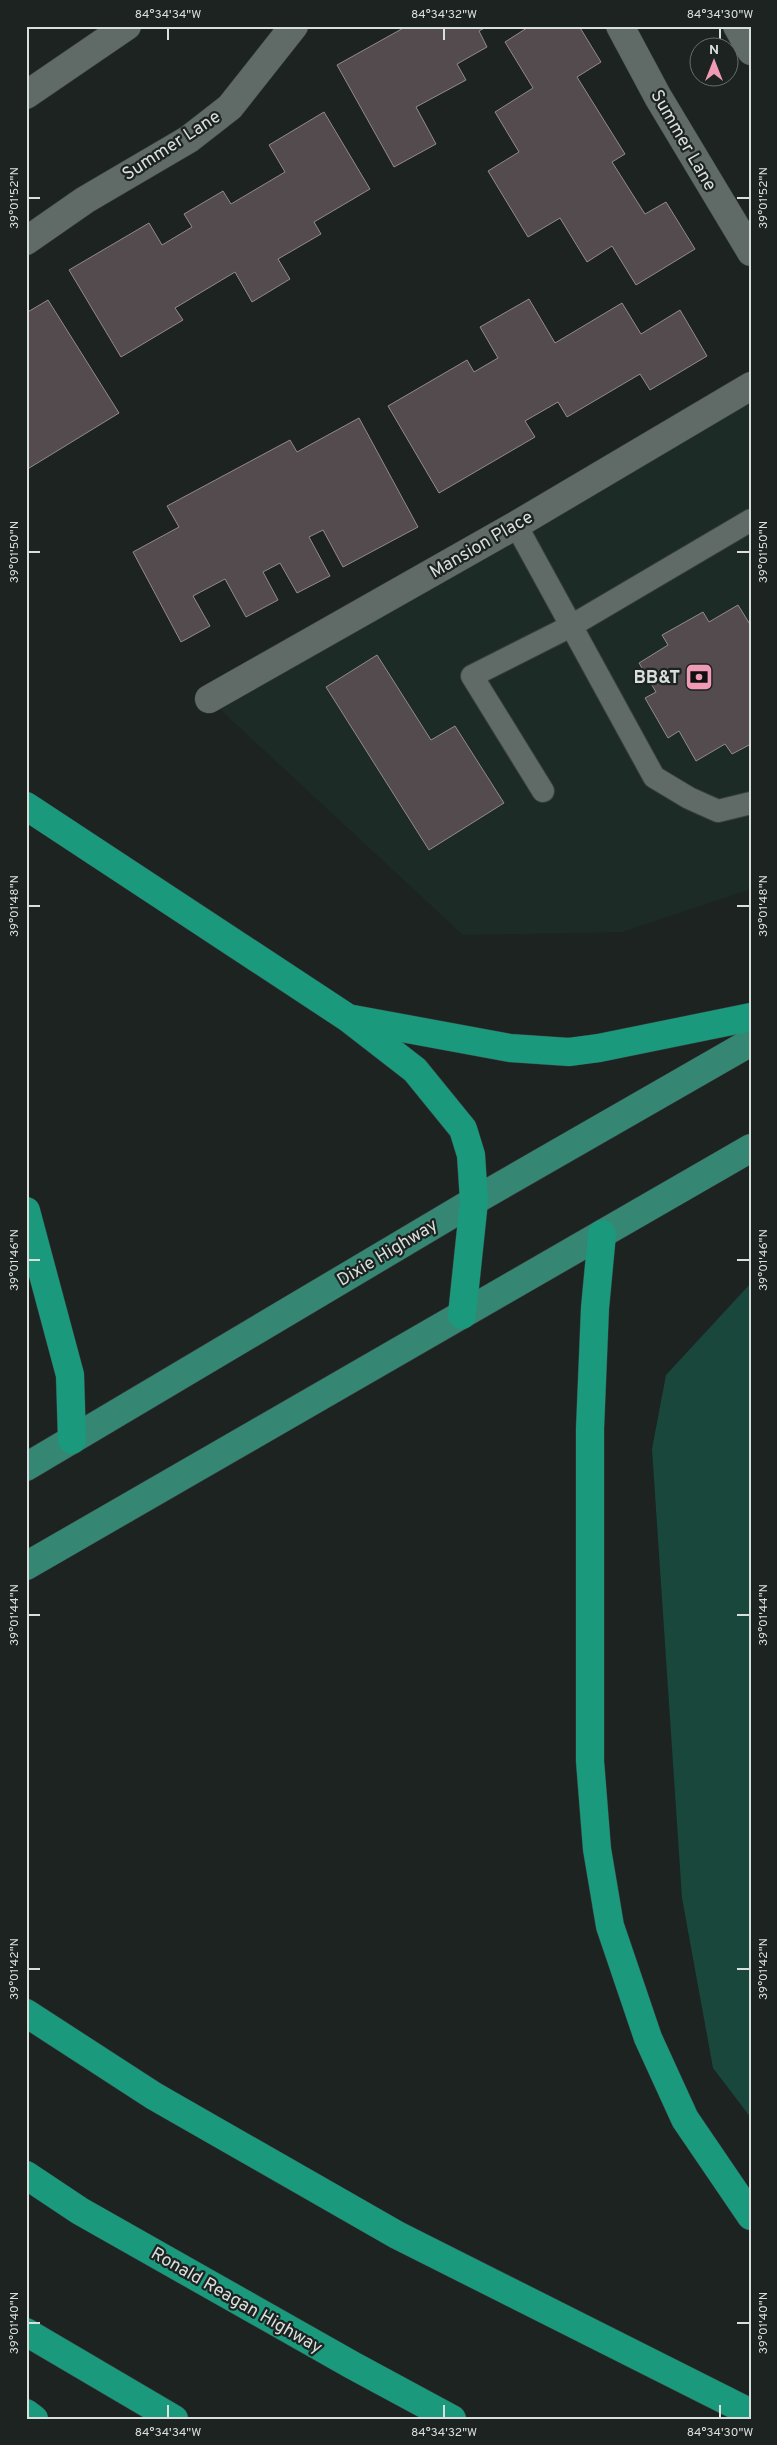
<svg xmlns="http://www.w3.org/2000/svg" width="777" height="2445" font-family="Overpass,sans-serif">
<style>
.built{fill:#1c2b26}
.green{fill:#19473b}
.building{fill:#544b4e;stroke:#948a8c}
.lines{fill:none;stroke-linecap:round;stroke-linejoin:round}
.lane-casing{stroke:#393f3d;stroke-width:24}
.street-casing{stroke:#393f3d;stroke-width:29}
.primary-casing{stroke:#393f3d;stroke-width:29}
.highway-casing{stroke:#393f3d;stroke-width:29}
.lane{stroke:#606a67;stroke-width:22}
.street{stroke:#606a67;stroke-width:28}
.primary{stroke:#368674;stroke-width:28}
.highway{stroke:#1a997d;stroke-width:28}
.ticks{fill:none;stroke:#d9dfdd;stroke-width:2}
.labels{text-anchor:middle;stroke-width:4.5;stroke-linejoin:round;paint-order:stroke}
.street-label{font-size:18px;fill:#d9dfdd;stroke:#1c2321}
.poi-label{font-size:18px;font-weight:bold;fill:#d9dfdd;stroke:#1c2321;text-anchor:end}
.neatline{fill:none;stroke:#d9dfdd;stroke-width:2}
.ticks-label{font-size:12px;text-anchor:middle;fill:#d9dfdd}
</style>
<rect width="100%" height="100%" fill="#1c2321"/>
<!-- built -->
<path class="built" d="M751 386V889L622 932 463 935 209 699Z"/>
<!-- green -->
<path class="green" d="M751 1283V2118L713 2068 682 1898 652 1449 666 1375Z"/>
<!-- building -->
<g class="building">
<path d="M407 26H488L479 31 487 47 457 64 466 80 416 107 436 144 394 167 337 65Z"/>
<path d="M530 26H579L601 62 577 77 625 154 612 162 645 214 666 202 695 249 636 285 612 246 587 262 560 218 528 237 488 171 519 152 495 112 533 88 505 42Z"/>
<path d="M324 112 370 189 314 222 321 234 278 259 290 279 252 302 235 272 175 308 183 320 121 357 69 270 149 223 162 245 192 227 184 214 223 191 231 204 285 172 269 145Z"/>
<path d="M529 299 555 343 622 303 641 334 680 310 707 356 650 390 640 374 567 417 558 402 525 421 535 437 439 493 388 406 467 360 474 372 498 358 480 327Z"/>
<path d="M48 300 119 413 26 470V313Z"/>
<path d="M359 418 418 527 343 567 323 530 309 537 330 576 297 593 280 563 263 572 278 600 246 617 225 579 193 596 210 626 181 642 133 552 179 527 167 506 290 440 297 452Z"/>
<path d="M738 605 751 626V744L732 754 725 744 696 761 679 731 668 738 645 698 656 692 639 663 668 645 662 635 703 612 709 622Z"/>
<path d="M377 655 431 740 455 726 504 803 429 850 326 687Z"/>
</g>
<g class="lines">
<!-- lane casing -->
<g class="lane-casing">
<g id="lane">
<path d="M516 525 654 777 689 798 718 811 751 803"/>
<path d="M543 791 472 676 571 626 751 520"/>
</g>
</g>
<!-- street casing -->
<g class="street-casing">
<g id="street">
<path d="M620 26 658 97 751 252"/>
<path d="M737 26 751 51"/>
<path d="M26 95 127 26"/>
<path d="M26 241 85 200 189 139 230 107 294 26"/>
<path d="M209 699 516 525 751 386"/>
</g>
</g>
<!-- primary casing -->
<g class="primary-casing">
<g id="primary">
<path d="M26 1467 474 1201 751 1042"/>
<path d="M26 1566 751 1148"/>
</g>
</g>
<!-- highway casing -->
<g class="highway-casing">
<g id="highway">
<path d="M26 806 348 1018 415 1070 463 1129 471 1155 474 1201 462 1315"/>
<path d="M353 1019 510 1048 569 1052 599 1048 751 1017"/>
<path d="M26 1211 70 1375 72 1440"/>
<path d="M602 1234 595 1308 590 1429V1761L597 1849 610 1926 648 2038 685 2119 751 2216"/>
<path d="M26 2013 154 2096 397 2235 751 2413"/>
<path d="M26 2175 80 2211 352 2365 452 2419"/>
<path d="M26 2332 174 2419"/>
<path d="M26 2413 34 2419"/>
</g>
</g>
<!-- lane -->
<use href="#lane" class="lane"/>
<!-- street -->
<use href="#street" class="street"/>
<!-- primary -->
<use href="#primary" class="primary"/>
<!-- highway -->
<use href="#highway" class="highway"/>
</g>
<!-- ticks -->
<path class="ticks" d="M168 28V40M444 28V40M720 28V40M28 198H40M737 198H750M28 552H40M737 552H750M28 906H40M737 906H750M28 1260H40M737 1260H750M28 1615H40M737 1615H750M28 1969H40M737 1969H750M28 2323H40M737 2323H750M168 2405V2418M444 2405V2418M720 2405V2418"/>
<!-- icons -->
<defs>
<g id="bank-square" transform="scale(1.4375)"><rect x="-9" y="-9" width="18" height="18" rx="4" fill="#f09ab5" stroke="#1c2321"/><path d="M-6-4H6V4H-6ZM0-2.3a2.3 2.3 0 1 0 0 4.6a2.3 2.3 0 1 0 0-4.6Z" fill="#111"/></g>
</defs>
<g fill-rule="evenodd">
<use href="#bank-square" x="699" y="677"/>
</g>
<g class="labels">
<!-- street labels -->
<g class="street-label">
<text transform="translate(684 140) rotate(60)" y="6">Summer Lane</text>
<text transform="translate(171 145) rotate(-33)" y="6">Summer Lane</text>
<text transform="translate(481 544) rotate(-30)" y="6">Mansion Place</text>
<text transform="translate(387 1252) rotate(-31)" y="6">Dixie Highway</text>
<text transform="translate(237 2300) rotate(30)" y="6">Ronald Reagan Highway</text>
</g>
<!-- poi labels -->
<g class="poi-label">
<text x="680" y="683">BB&amp;T</text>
</g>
</g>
<!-- border -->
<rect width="777" height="2445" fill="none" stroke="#1c2321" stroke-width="55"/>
<!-- north arrow -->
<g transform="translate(714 62)"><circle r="24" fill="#1c2321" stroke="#686e6c"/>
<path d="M0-4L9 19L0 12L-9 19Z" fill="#f09ab5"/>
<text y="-8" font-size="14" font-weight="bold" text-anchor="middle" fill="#d9dfdd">N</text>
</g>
<rect x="28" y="28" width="722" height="2390" class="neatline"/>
<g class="ticks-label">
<text x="168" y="18">84°34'34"W</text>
<text x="444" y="18">84°34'32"W</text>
<text x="720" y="18">84°34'30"W</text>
<text transform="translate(14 198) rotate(-90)" y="4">39°01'52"N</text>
<text transform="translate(763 198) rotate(-90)" y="4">39°01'52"N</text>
<text transform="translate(14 552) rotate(-90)" y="4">39°01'50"N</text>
<text transform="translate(763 552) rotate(-90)" y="4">39°01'50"N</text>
<text transform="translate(14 906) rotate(-90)" y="4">39°01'48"N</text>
<text transform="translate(763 906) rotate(-90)" y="4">39°01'48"N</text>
<text transform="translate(14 1260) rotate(-90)" y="4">39°01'46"N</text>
<text transform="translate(763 1260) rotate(-90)" y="4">39°01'46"N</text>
<text transform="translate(14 1615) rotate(-90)" y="4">39°01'44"N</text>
<text transform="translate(763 1615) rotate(-90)" y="4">39°01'44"N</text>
<text transform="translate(14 1969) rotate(-90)" y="4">39°01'42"N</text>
<text transform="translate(763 1969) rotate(-90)" y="4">39°01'42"N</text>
<text transform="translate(14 2323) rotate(-90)" y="4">39°01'40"N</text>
<text transform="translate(763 2323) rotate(-90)" y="4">39°01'40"N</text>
<text x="168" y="2436">84°34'34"W</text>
<text x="444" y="2436">84°34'32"W</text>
<text x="720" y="2436">84°34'30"W</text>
</g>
</svg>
